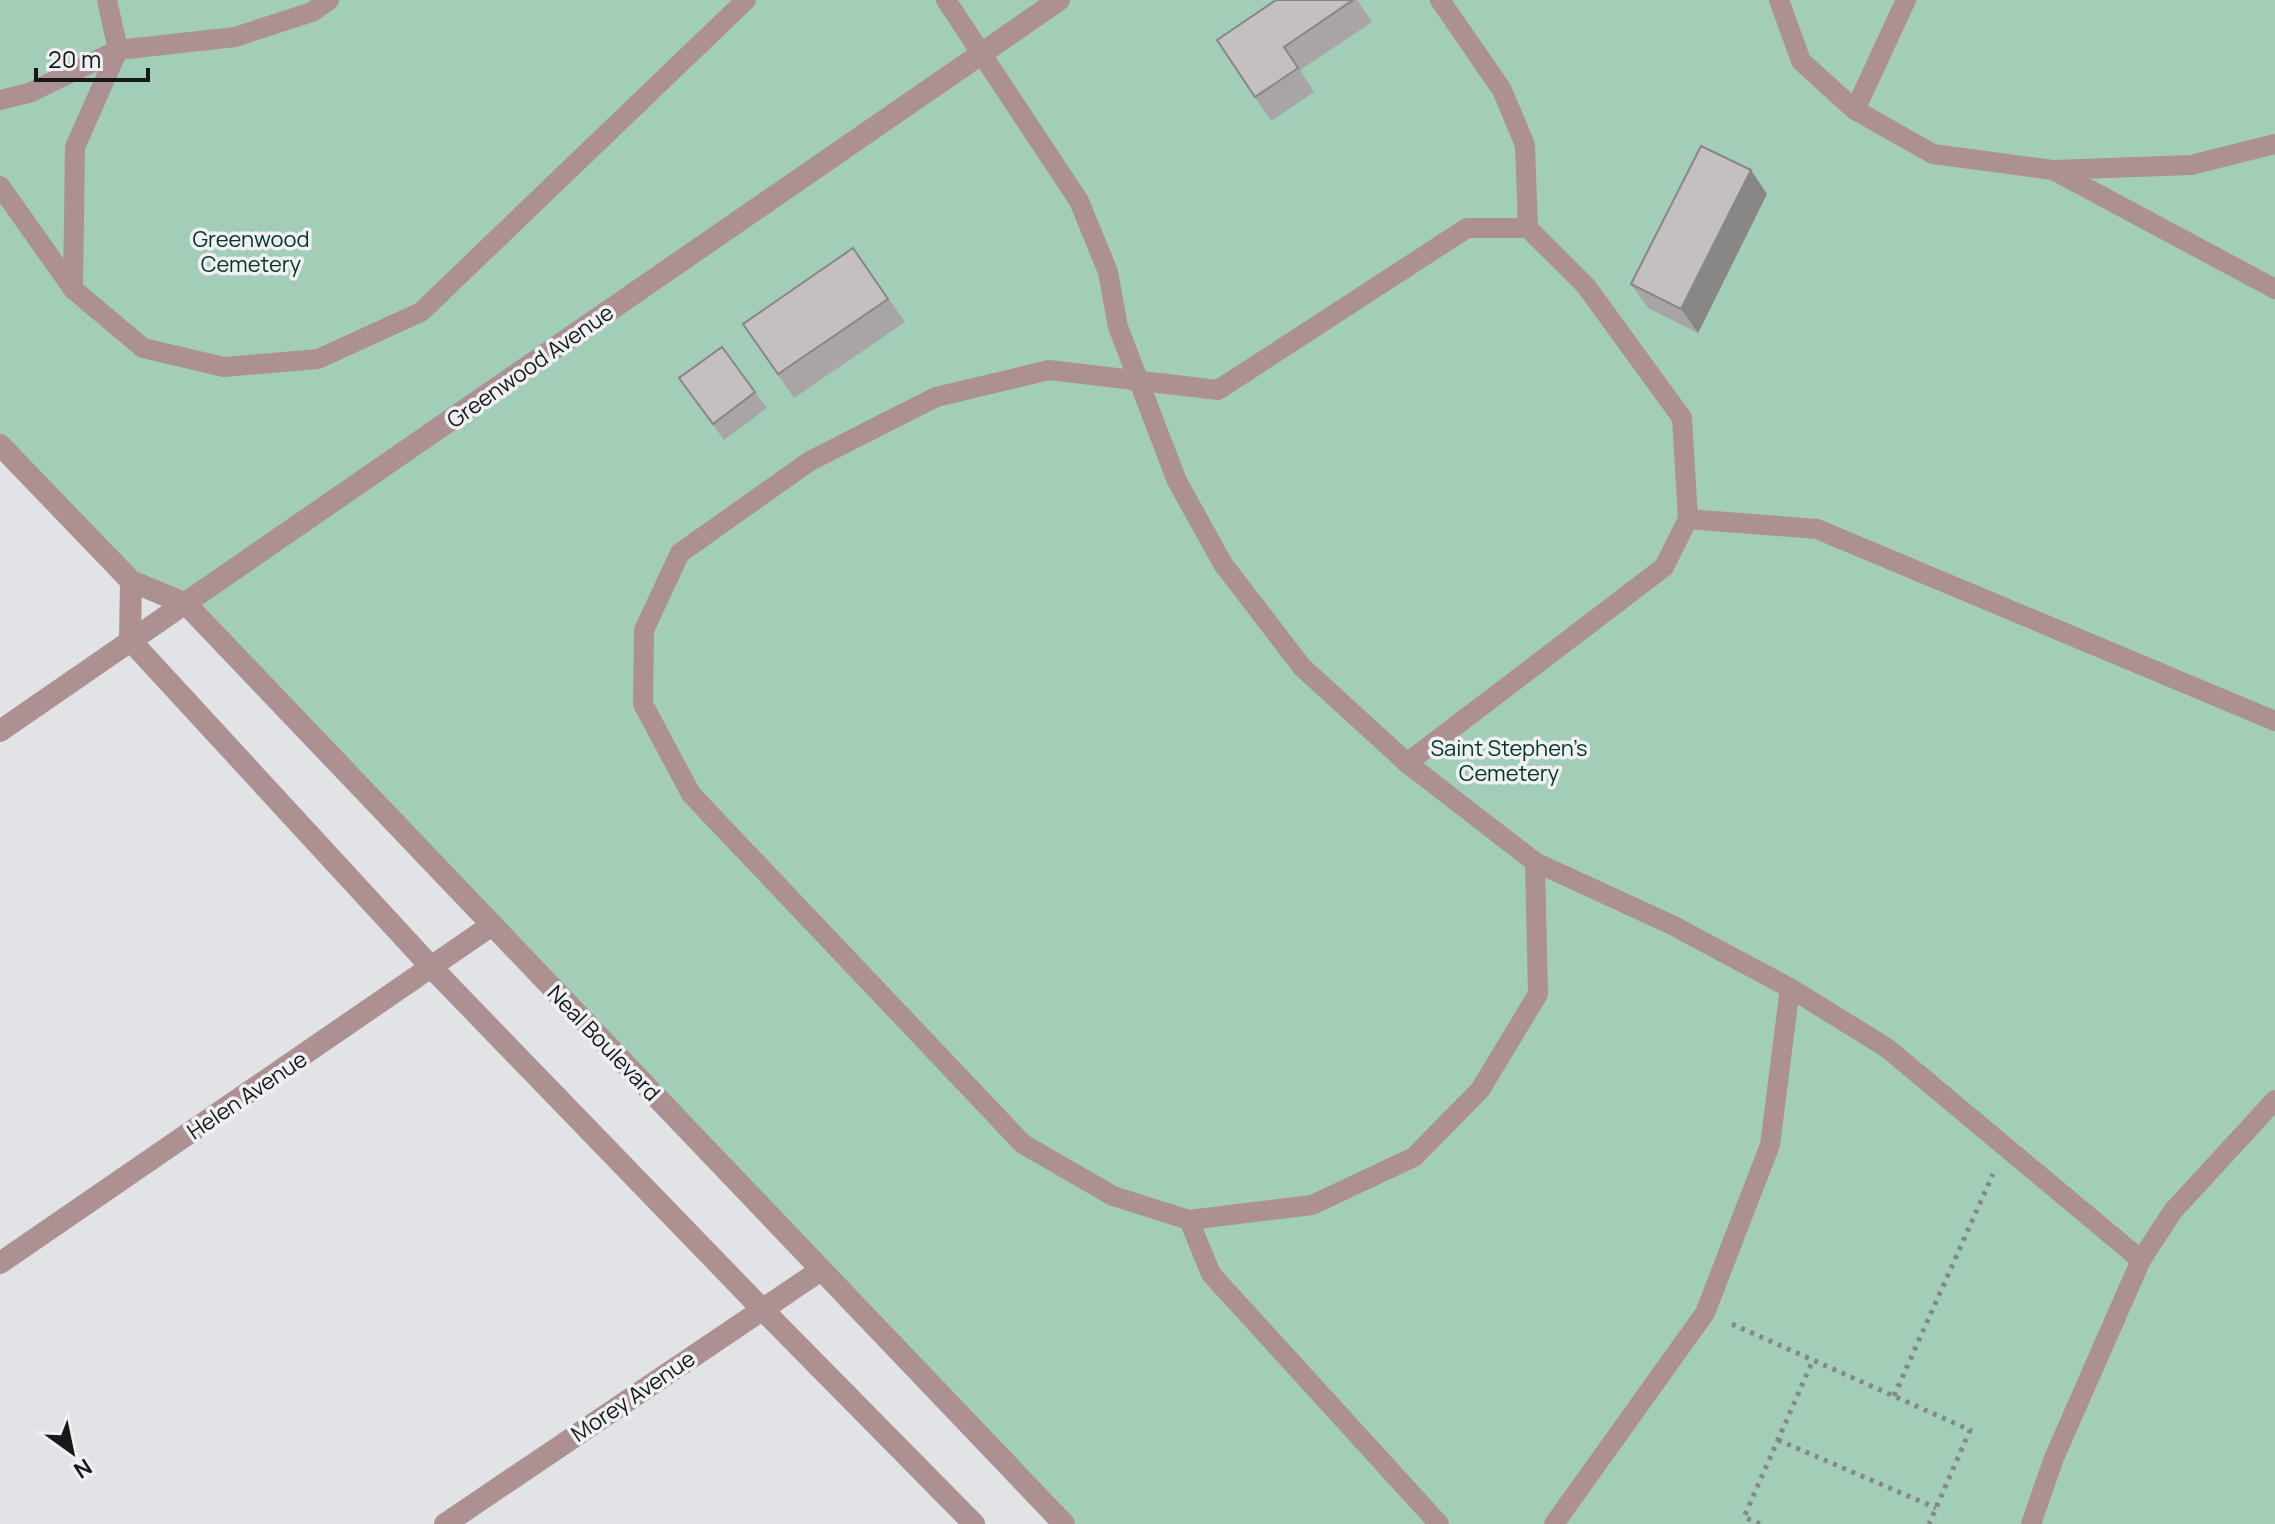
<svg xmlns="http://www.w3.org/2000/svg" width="2275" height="1524" font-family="Manrope,sans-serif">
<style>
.green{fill:#a2ceb7}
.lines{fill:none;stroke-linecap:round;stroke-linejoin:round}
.path{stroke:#86878a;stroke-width:5;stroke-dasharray:4 6;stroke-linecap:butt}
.service{stroke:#ad9191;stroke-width:20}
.minor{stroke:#ad9191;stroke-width:22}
.tertiary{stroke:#ad9191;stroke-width:22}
.wall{fill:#a9a4a5}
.shaded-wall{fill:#898686}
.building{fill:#c4bfc0;stroke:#898686;stroke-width:2}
.labels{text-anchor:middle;stroke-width:7;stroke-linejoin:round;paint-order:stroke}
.park-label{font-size:22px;fill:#033623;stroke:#eef0f4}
.street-label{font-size:22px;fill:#171819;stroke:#eef0f4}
</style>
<rect width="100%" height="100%" fill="#e1e3e7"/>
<!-- green -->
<path class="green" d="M0 0H2275V1524H1064L186 604 131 581 0 445Z"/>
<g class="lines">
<!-- path -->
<g class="path">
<path d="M1732 1324 1970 1430 1929 1524"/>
<path d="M1894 1396 1993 1174"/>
<path d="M1778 1440 1936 1508"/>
<path d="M1760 1524 1744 1517 1813 1360"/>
</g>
<!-- service -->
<g class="service">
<path d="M946 0 1079 201 1108 272 1118 327 1177 481 1223 564 1302 667 1407 763 1535 862 1672 925 1790 988 1887 1048 2141 1260"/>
<path d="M1440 0 1502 90 1525 145 1528 228"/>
<path d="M1779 0 1801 61 1855 110 1906 0"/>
<path d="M0 100 29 93 118 50 235 37 312 12 329 0"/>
<path d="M1855 110 1933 154 2053 170 2275 289"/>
<path d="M2053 170 2191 165 2275 144"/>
<path d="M0 186 73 289 75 147 118 50 107 0"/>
<path d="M73 289 143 348 224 367 318 359 421 312 746 0"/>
<path d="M1688 519 1817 529 2275 721"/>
<path d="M1407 763 1664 567 1688 519 1682 418 1586 286 1528 228H1467L1218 390 1049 370 936 397 810 461 680 553 644 630 643 704 691 794 1023 1144 1113 1196 1189 1220 1312 1205 1414 1157 1480 1090 1538 994 1535 862"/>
<path d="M1189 1220 1211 1274 1439 1524"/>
<path d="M1554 1524 1705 1313 1770 1145 1790 988"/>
<path d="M2031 1524 2054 1458 2141 1260 2173 1211 2275 1100"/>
</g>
<!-- minor -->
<g class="minor">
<path d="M0 1263 492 925"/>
<path d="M445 1524 821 1270"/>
</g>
<!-- tertiary -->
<g class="tertiary">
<path d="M0 445 131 581 186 604 1064 1524"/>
<path d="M131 581 130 640 433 969 762 1309 974 1524"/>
<path d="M0 731 1059 0"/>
</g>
</g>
<!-- wall -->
<g class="wall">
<path d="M1276 0H1357L1372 22 1300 70 1314 92 1271 121 1255 97Z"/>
<path d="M1767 194 1698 333 1648 308 1631 284Z"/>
<path d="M853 248 905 322 794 398 743 324Z"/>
<path d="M722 347 767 408 724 440 679 378Z"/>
</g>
<!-- shaded-wall -->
<path class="shaded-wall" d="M1751 170 1767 194 1698 333 1681 309Z"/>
<!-- building -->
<g class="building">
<path d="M1276 0H1353L1284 47 1298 68 1255 97 1217 40Z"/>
<path d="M1701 146 1751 170 1681 309 1631 284Z"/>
<path d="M853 248 888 299 778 374 743 324Z"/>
<path d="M722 347 755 392 713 424 679 378Z"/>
</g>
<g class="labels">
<!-- park labels -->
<g class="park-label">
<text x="251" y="247">Greenwood<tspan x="251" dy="25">Cemetery</tspan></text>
<text x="1509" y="756">Saint Stephen’s<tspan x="1509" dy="25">Cemetery</tspan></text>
</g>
<!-- street labels -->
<g class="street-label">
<text transform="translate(530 366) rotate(-35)" y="8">Greenwood Avenue</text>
<text transform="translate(604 1043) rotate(46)" y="8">Neal Boulevard</text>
<text transform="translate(247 1095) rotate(-34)" y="8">Helen Avenue</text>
<text transform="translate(633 1396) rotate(-34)" y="8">Morey Avenue</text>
</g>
</g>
<!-- north arrow -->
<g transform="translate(72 1452) rotate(147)" stroke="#eef0f4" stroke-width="6" paint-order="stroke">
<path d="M0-6L14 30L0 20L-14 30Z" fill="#171819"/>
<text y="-12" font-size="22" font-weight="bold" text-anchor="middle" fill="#171819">N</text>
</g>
<!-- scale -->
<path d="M36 68v12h112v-12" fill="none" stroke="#171819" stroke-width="4"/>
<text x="48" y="68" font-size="24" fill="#171819" stroke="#eef0f4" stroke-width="6" paint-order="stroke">20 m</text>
</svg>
